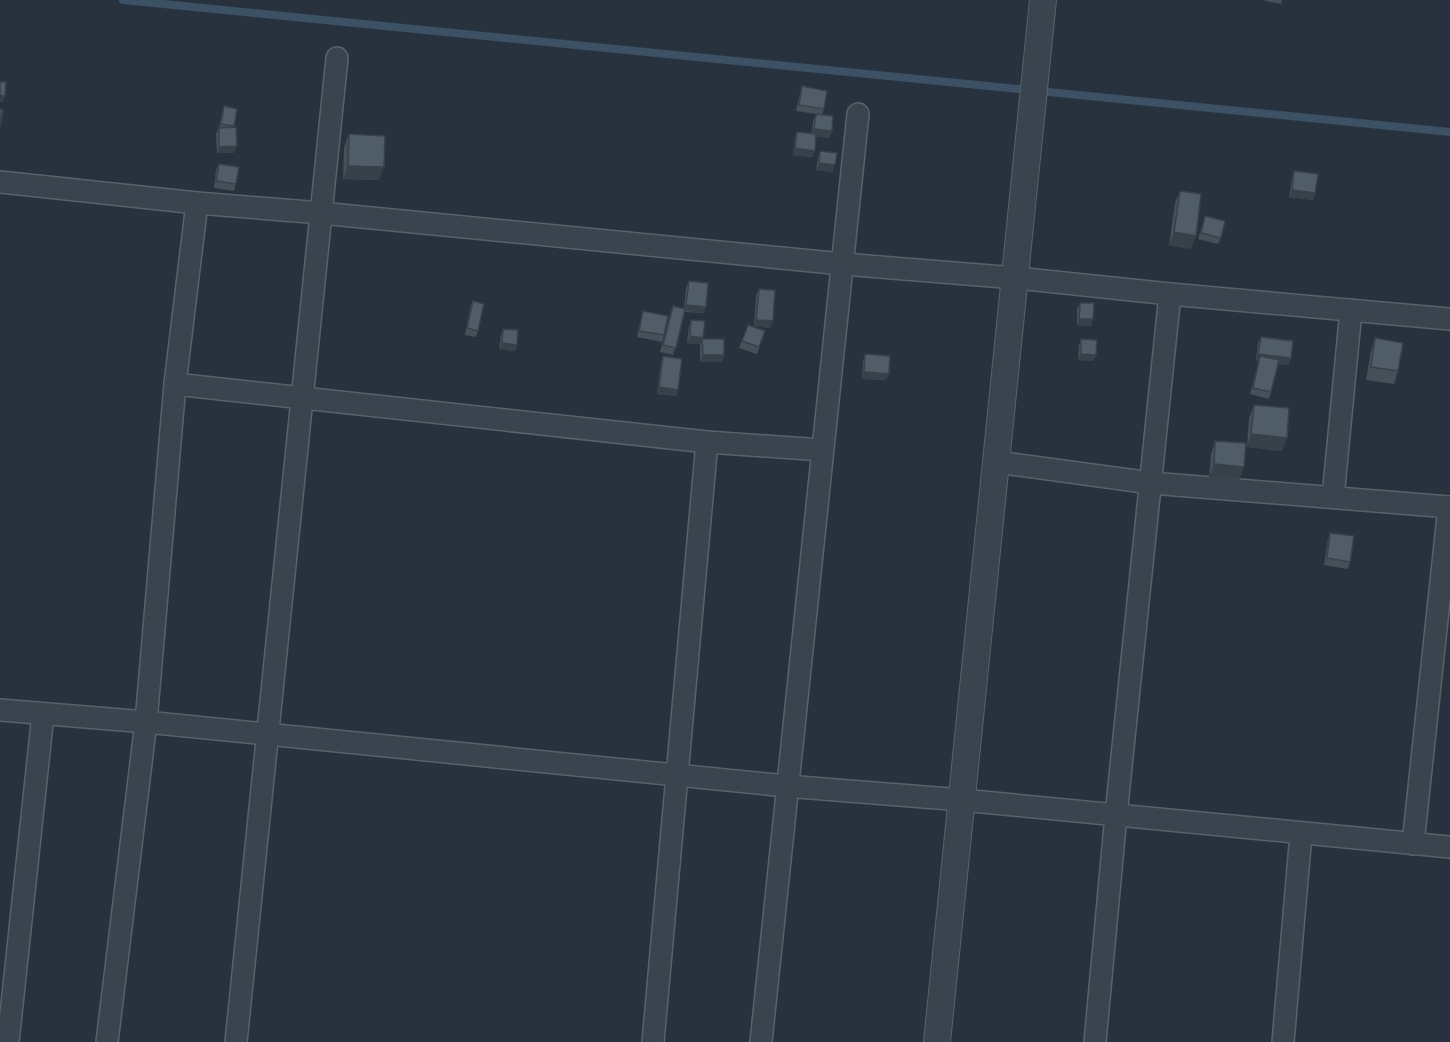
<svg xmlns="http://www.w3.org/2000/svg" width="1450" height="1042" font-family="'Varela Round',sans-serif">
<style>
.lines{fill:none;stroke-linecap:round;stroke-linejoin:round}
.stream{stroke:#3d5165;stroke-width:8}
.minor-casing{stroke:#58626b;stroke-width:24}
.tertiary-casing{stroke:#58626b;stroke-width:28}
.minor{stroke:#3a444e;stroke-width:21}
.tertiary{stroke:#3a444e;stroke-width:26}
.wall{fill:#455059}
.shaded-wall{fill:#384149}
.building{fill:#505d68;stroke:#384149;stroke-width:1.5}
</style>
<rect width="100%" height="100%" fill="#27323e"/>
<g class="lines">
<!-- stream -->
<path class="stream" d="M123 0 1450 132"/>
<!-- minor casing -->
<g class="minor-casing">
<g id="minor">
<path d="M0 182 197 203 321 213 843 264 1016 278 1170 294 1450 319"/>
<path d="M175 384 707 442 822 450"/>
<path d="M997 462 1151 483 1450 507"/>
<path d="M1333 497 1351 310"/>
<path d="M0 710 146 722 786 786 962 800 1450 847"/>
<path d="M1413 844 1449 507"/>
<path d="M8 1042 43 714"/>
<path d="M107 1042 146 722 175 384 197 203"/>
<path d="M236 1042 337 58"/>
<path d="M653 1042 707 442"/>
<path d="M761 1042C791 732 828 423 858 114"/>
<path d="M1095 1042 1116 815 1170 294"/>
<path d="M1283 1042 1301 834"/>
</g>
</g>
<!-- tertiary casing -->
<g class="tertiary-casing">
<path id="tertiary" d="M937 1042 1043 0"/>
</g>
<!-- minor -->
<use href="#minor" class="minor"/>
<!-- tertiary -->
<use href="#tertiary" class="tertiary"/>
</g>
<!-- wall -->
<g class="wall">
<path d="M1265 0H1282L1281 4 1265 1Z"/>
<path d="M802 86 824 109 822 115 832 131 829 138 816 136 812 157 793 155 795 138 797 132 812 133 813 121 816 114 796 111 800 93Z"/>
<path d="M224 106 237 109 233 127 234 153H217L216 134 219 128 222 113Z"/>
<path d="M349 134 379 180 343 179 344 147Z"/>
<path d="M820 151 833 172 816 170 818 158Z"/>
<path d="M219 164 236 184 234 191 214 188 216 170Z"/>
<path d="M1294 171 1315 193 1313 200 1289 197 1292 178Z"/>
<path d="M1180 191 1191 249 1169 245 1175 203Z"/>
<path d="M1205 216 1221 238 1218 244 1198 239Z"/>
<path d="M689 281 704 313 685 312 673 355 660 352 673 306 684 309 686 288Z"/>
<path d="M759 289 773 321 770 328 754 326 756 295Z"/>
<path d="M473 301 478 331 476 337 465 335 470 308Z"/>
<path d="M1080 303 1093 319 1091 326 1077 325V309Z"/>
<path d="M643 311 664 335 662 342 637 337 641 318Z"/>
<path d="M691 320 703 339 724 355 722 362H700V344L687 343 689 327Z"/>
<path d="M748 325 765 331 757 354 739 348Z"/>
<path d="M503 329 517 345 515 351 499 349 501 335Z"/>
<path d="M1261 337 1291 358 1288 365 1278 364 1269 399 1250 394 1259 361 1256 360 1258 343Z"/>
<path d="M1375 338 1398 371 1394 384 1366 380 1371 351Z"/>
<path d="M1081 339 1094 361 1078 360 1079 345Z"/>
<path d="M865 354 886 380 862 379 863 361Z"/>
<path d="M663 356 676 396 657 394 661 363Z"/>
<path d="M1254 405 1282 451 1247 447 1249 418Z"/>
<path d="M1215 441 1239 480 1209 477 1211 454Z"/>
<path d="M1330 533 1350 562 1348 569 1324 565 1328 539Z"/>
</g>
<!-- shaded-wall -->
<g class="shaded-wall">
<path d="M0 95 5 96 3 102H0Z"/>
<path d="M814 129 832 131 829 138 812 136Z"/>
<path d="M237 146 234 153H217L219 147Z"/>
<path d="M795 148 815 151 812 157 793 155Z"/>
<path d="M819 163 835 165 833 172 816 170Z"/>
<path d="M348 166 384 167 379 180 343 179Z"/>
<path d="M1292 190 1315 193 1313 200 1289 197Z"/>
<path d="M1174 232 1196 236 1191 249 1169 245Z"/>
<path d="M686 305 706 307 704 313 684 311Z"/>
<path d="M1079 319H1093L1091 326 1077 325Z"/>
<path d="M756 320 773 321 770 328 754 326Z"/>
<path d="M690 336 703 338 700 344 687 343Z"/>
<path d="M502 343 517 345 515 351 499 349Z"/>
<path d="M1081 354 1096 355 1094 361 1078 360Z"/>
<path d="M1258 354 1291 358 1288 365 1259 361 1260 356 1259 361 1256 360Z"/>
<path d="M703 355H724L722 362H700Z"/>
<path d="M864 372 889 374 886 380 862 379Z"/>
<path d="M659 387 678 390 676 396 657 394Z"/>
<path d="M1251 434 1287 438 1282 451 1247 447Z"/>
<path d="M1214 464 1244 467 1239 480 1209 477Z"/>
</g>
<!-- building -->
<g class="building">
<path d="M0 82H6L5 96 0 95Z"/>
<path d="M802 86 827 91 824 109 799 105Z"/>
<path d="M224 106 237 109 234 126 221 124Z"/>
<path d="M0 109 3 110 0 127Z"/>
<path d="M816 114 833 116 832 131 814 129Z"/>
<path d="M236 127 237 146 219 147V128Z"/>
<path d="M797 132 816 134 815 151 795 148Z"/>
<path d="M349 134 385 136 384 167 348 166Z"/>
<path d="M820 151 837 153 835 165 819 163Z"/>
<path d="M219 164 239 167 236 184 216 181Z"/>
<path d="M1294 171 1318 174 1315 193 1292 190Z"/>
<path d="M1180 191 1201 194 1196 236 1174 232Z"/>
<path d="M1205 216 1225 221 1221 238 1201 233Z"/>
<path d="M689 281 708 283 706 307 686 305Z"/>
<path d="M759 289 775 290 773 321 756 320Z"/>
<path d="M473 301 484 304 478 331 467 328Z"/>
<path d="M1080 303H1094L1093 319H1079Z"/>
<path d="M673 306 685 309 676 348 663 345Z"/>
<path d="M643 311 668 316 664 335 639 331Z"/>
<path d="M691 320 705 321 703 338 690 336Z"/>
<path d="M748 325 765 331 759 347 742 341Z"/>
<path d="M503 329 518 330 517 345 502 343Z"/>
<path d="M1261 337 1293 341 1291 358 1258 354Z"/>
<path d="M1375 338 1403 343 1398 371 1371 367Z"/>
<path d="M702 339H724V355H703Z"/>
<path d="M1081 339 1097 340 1096 355 1081 354Z"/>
<path d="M865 354 890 356 889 374 864 372Z"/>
<path d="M663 356 682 359 678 390 659 387Z"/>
<path d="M1260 356 1279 360 1271 392 1253 388Z"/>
<path d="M1254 405 1289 408 1287 438 1251 434Z"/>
<path d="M1215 441 1246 443 1244 467 1214 464Z"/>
<path d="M1330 533 1354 536 1350 562 1327 558Z"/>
</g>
</svg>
